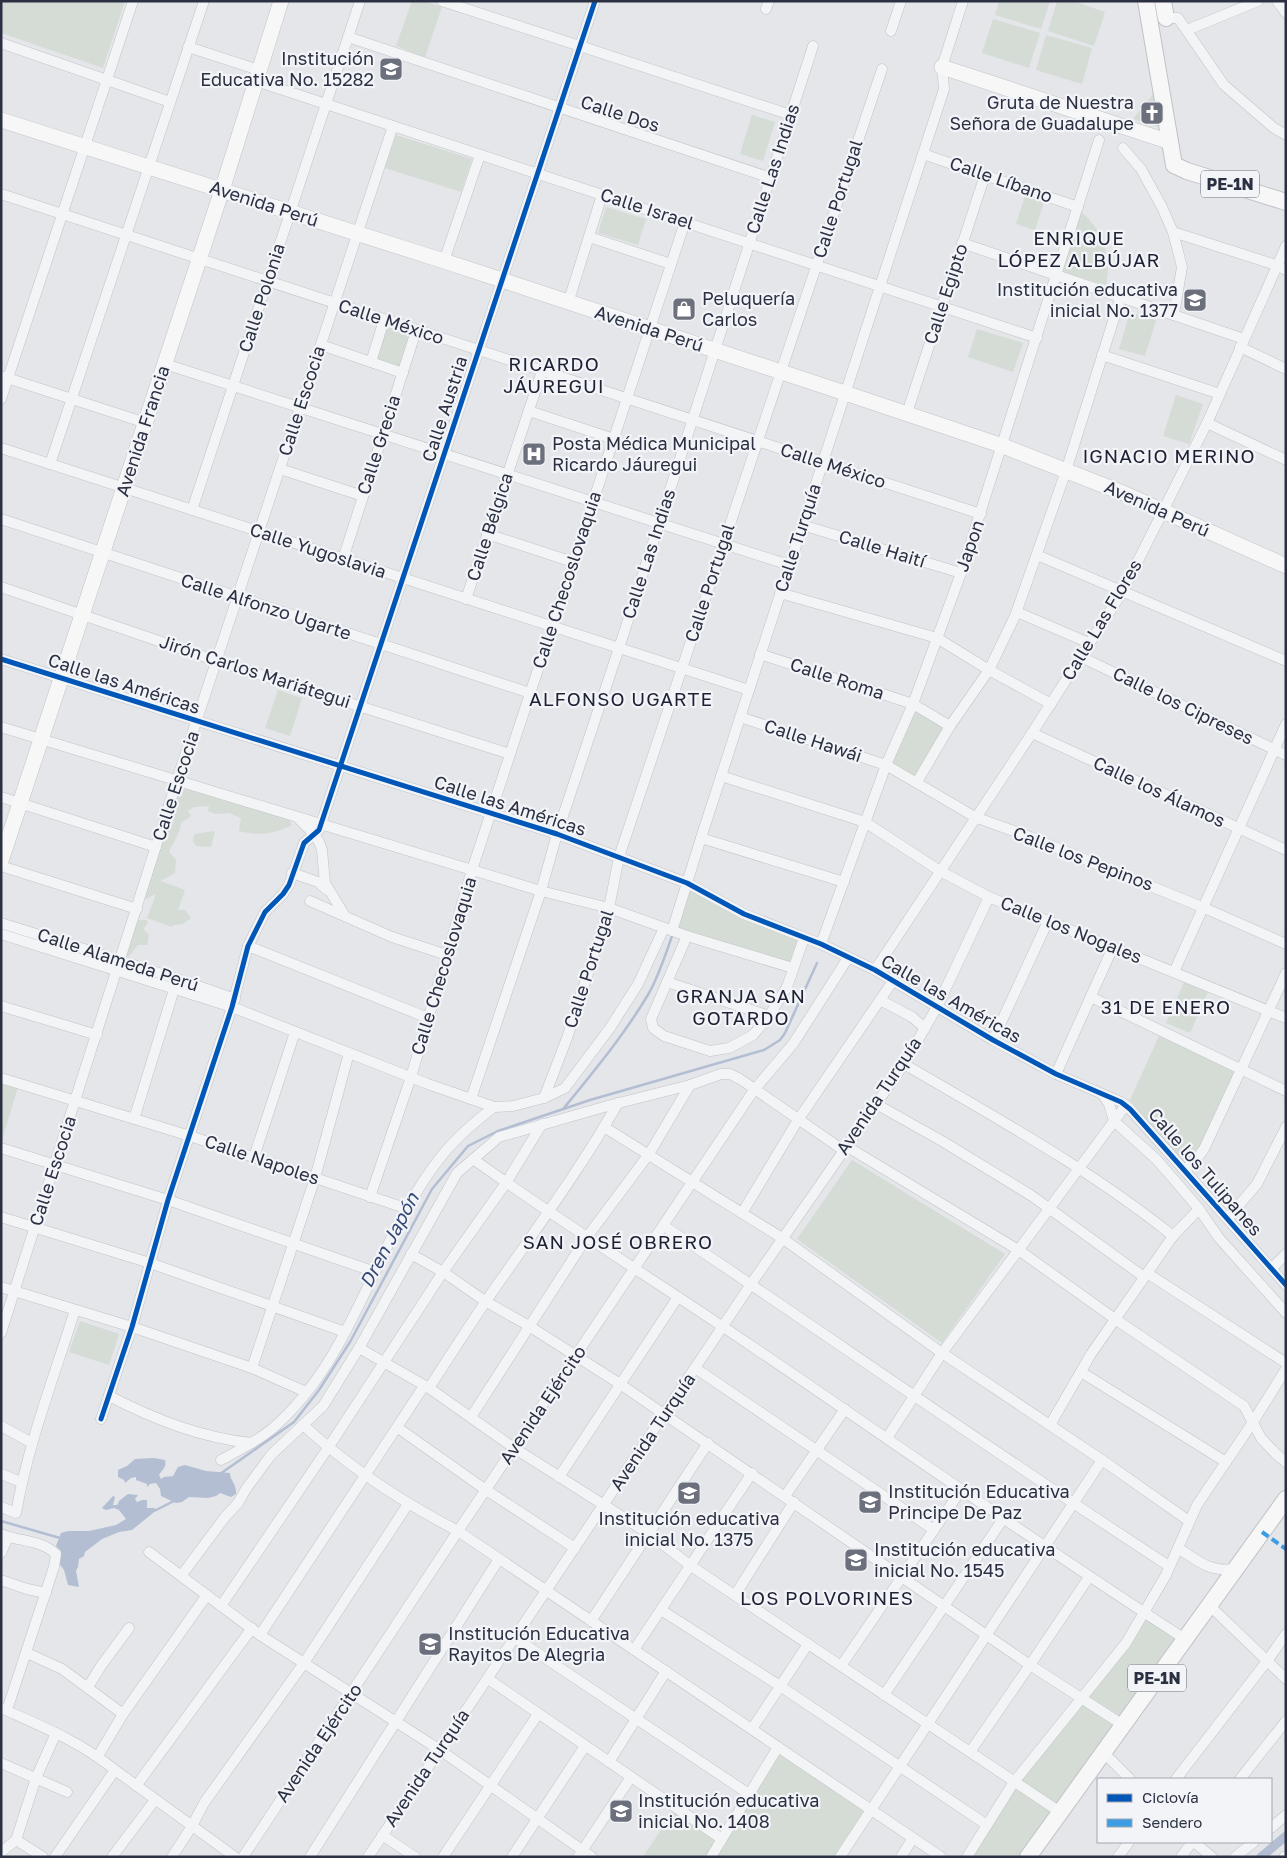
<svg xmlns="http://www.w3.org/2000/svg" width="1287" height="1858" font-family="'Golos Text',sans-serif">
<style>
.green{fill:#d4dcd5}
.water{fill:#b4bed3}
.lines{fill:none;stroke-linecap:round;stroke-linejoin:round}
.stream{stroke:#b4bed3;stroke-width:2.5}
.canal{stroke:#b4bed3;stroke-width:9}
.street-casing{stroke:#c1c3c6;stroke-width:11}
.secondary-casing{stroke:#c1c3c6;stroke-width:16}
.primary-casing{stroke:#c0c2c7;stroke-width:18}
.street{stroke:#f3f4f6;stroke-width:10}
.secondary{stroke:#f7f7f7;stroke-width:15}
.primary{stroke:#f7f7f7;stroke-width:16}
.quiet{stroke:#3d9de3;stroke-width:4;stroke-dasharray:8 4;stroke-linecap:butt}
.cycleway-casing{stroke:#f2f4f8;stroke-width:8}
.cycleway{stroke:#0057b8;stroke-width:5}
.labels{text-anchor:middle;stroke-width:4.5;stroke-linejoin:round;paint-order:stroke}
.shield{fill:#f2f4f8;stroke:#676b79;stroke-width:1}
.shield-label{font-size:16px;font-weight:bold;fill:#2b3042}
.poi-label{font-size:18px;fill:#2b3042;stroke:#f2f4f8;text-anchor:start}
.street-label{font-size:18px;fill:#2b3042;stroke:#f2f4f8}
.neighbourhood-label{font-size:19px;letter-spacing:1px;fill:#1d2133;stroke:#f2f4f8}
.water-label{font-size:19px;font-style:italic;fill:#354976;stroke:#f2f4f8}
</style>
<rect width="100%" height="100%" fill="#e4e6e9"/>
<!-- green -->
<g class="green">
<path d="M1 1H125L103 68 1 33Z"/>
<path d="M412 1H424L442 7 425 57 396 46Z"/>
<path d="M999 1H1050L1041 29 995 15Z"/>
<path d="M1057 1H1073L1105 12 1094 46 1048 31Z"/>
<path d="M993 19 1040 33 1029 68 982 53Z"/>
<path d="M1046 35 1092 48 1082 84 1036 70Z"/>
<path d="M1155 92 1163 128 1133 119Z"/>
<path d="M752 115 775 122 763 161 740 154Z"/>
<path d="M396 135 472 159 461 192 385 168Z"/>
<path d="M1025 196 1044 202 1035 230 1016 224Z"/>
<path d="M606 207 646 219 638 245 598 233Z"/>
<path d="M1080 211C1103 230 1112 255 1106 285L1063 272Z"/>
<path d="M1130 312 1156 320 1145 356 1119 349Z"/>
<path d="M385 324 412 332 401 367 374 358Z"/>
<path d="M977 329 1023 343 1013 372 968 357Z"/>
<path d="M1176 395 1203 404 1189 444 1163 436Z"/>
<path d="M278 690 302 698 290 736 265 728Z"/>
<path d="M914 707 947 726 916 779 888 764Z"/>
<path d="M177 780 288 817 292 825C275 834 258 836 239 831L241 818 229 813 215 814 208 811 209 806 194 807 188 811 191 816 181 823C180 835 173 842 169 852L176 860 175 873 161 881 185 890 178 910H185L191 918 183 924 173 925 172 927 147 918 156 894 146 899 142 897Z"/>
<path d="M215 831 211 847 196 846 193 841 194 834Z"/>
<path d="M689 889 721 908 799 941 792 963 677 928Z"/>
<path d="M135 920H146L148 923 143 929 149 935 147 945H138L130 955 124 958Z"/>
<path d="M1184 982 1208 992 1190 1033 1166 1023Z"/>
<path d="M1159 1036 1236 1071 1199 1151 1185 1163 1130 1100Z"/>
<path d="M1 1081 18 1087 2 1140H1Z"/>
<path d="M852 1160 1005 1254 942 1343 797 1239Z"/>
<path d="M80 1321 119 1334 109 1365 69 1352Z"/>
<path d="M1146 1619 1177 1638 1119 1716 1086 1697 1132 1642Z"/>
<path d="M1083 1703 1114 1725 1055 1804 1020 1780Z"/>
<path d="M779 1752 865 1810 834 1857H714Z"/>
<path d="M1014 1788 1052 1811 1019 1857H972Z"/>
<path d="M673 1812 717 1840 705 1857H643Z"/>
</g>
<!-- water -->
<g class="water">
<path d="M154 1458 165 1460C167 1467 162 1470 159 1475L161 1479 164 1477 173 1476 178 1467 185 1465 206 1471 230 1473C230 1481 237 1484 236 1494L231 1497 220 1493 216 1496 208 1498 189 1497 182 1502 176 1503 161 1496 160 1489 156 1483 150 1484 147 1487V1484L136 1480V1477L131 1478 125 1483 124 1480 118 1477V1470L127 1466 135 1459Z"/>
<path d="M128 1494 138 1495 135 1499 137 1502 142 1500H147V1508H155L153 1513 132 1530 119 1532 102 1539 85 1552 84 1556 79 1559 78 1567 76 1571 79 1587 68 1585 64 1570 58 1562 61 1551 56 1546 61 1533 68 1531H89L116 1525 126 1519 119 1510 114 1508 106 1510 102 1508 113 1496 115 1497 113 1505H117L119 1501Z"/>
</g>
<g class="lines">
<!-- stream -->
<g class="stream">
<path d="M564 1108C594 1071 625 1034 649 993 659 975 665 956 672 936"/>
<path d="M220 1474 294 1422 319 1390 350 1342 432 1189 468 1146 498 1131 590 1100 764 1050 780 1040 785 1033 817 963"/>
<path d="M152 1512 174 1501"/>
<path d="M1 1521 60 1538"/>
</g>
<!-- canal -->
<path class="canal" d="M1261 1857 1286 1836"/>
<!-- street casing -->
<g class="street-casing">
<g id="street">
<path d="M442 1 791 115"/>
<path d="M1277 1 1286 13"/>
<path d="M766 9 769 1"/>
<path d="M1166 18H1178L1224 85 1274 128 1286 135"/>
<path d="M1187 30 1258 1"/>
<path d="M891 31 901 1"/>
<path d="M348 37 771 178"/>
<path d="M1 43 170 102"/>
<path d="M188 47 259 70"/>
<path d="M256 81 1037 338"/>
<path d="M1123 148 1141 169 1162 207 1173 232 1182 267 1174 314"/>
<path d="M923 154 1078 207"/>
<path d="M1 194 981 514"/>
<path d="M1173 232 1276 265 1286 270"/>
<path d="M589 237 671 264"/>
<path d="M962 243 1244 339"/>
<path d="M444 261 480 155"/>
<path d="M568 303 602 195"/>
<path d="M321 345 403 373"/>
<path d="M1240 347 1286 369"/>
<path d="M1102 355 1220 394"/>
<path d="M371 362 384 320"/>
<path d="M165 364 789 565"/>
<path d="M1 376 146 423"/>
<path d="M1 399 133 1"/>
<path d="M529 411 614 439"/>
<path d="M907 413 985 175"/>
<path d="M1207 423 1286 460"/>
<path d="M1 448 749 690"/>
<path d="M50 464 204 1"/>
<path d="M280 469 363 496"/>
<path d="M192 510 360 1"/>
<path d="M1 519 530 693"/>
<path d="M802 525 961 573"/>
<path d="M487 534 573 562"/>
<path d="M1037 555 1286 661"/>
<path d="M343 559 416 331"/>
<path d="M1 587 217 661 510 754"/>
<path d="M780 593 937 638 989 670 1051 704"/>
<path d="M466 599 542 371"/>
<path d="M1017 612 1089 643"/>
<path d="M760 654 913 704 950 726"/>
<path d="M1081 657 1286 755"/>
<path d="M1 659 557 834 687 883 744 914 821 944 875 970 993 1040 1056 1074 1121 1102 1130 1109 1286 1285"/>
<path d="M740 717 886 765 975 817 1030 837 1202 907 1286 944"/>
<path d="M1 727 541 891 609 908 687 936 793 968"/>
<path d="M1032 733 1286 850"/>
<path d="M721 776 865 822 940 871 989 897 1286 1018"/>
<path d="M917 782 950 726 989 670 1015 616 1066 471 1121 296"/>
<path d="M1 797 156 847"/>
<path d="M299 819 314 834 319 842 322 850 325 883 345 916"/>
<path d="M701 838 844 882"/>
<path d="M1 866 137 909"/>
<path d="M292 873 318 882 327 890"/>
<path d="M310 901 392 937 447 955"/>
<path d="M1 923C79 948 158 971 235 999"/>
<path d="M672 931 701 838 944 89 942 67 963 1"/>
<path d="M1 934 232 1007 428 1084 494 1107 513 1106 544 1098 565 1088 610 1028 638 984 664 928"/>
<path d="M687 936 651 1019 653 1028 664 1036 710 1051 729 1048 753 1035 769 1016 787 987 804 938"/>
<path d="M821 944 886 765 913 704 961 573 1099 140"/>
<path d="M248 946 428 1018"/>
<path d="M875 970 1032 733 1123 591 1207 423 1286 246"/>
<path d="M1174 972 1286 724"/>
<path d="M667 982 769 1016"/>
<path d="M1091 997 1286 1091"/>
<path d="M880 1000 912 1017 925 1028"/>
<path d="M1 1006 97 1035"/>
<path d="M993 1040 1048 921"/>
<path d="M904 1064C996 1118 1090 1169 1173 1236"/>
<path d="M1056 1074 1113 947"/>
<path d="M1 1078 190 1136 408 1209"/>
<path d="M1102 1094 1109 1104 1114 1121 1156 1159 1177 1183 1199 1209 1219 1238 1286 1313"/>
<path d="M544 1098 567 1038 609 908 619 857 882 69"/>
<path d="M471 1099 541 891 557 834 619 648 813 46"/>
<path d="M876 1104 942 1141 1032 1196 1144 1277"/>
<path d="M134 1119 176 983"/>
<path d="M604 1127 782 1238 942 1353 1102 1460 1189 1521"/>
<path d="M846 1146 1020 1251 1115 1319 1244 1406 1261 1438 1276 1454 1286 1462"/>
<path d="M1 1148 168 1200 375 1272"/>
<path d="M254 1157 295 1032"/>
<path d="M473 1159C565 1225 662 1285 756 1349 899 1446 1040 1546 1185 1639"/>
<path d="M1185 1170 1198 1157 1204 1149 1286 973"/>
<path d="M370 1197 411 1077 472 870 685 222"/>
<path d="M742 1213 798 1120 893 981"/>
<path d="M1 1217 150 1263 345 1332"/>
<path d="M1228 1218 1257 1184 1286 1127"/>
<path d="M664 1226C833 1339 999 1456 1169 1566"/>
<path d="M411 1254 443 1272 485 1301 529 1326 620 1384 1030 1665 1123 1725"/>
<path d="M1271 1269 1286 1254"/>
<path d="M1147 1273 1286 1363"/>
<path d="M1 1287 132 1327 252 1368 306 1392"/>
<path d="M1 1333 177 780 393 126"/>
<path d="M359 1348 429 1388 514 1448 648 1533 691 1566 1060 1812"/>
<path d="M252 1368 315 1178 349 1053"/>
<path d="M695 1368 934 1530"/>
<path d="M1081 1372 1226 1462"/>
<path d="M429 1388C454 1350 478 1311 505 1274 544 1218 584 1163 618 1103"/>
<path d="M109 1396C154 1419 201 1438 252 1443"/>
<path d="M471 1417 587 1237 649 1154 690 1085"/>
<path d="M101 1419 132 1327 168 1200 232 1007 248 946 265 912 283 894 289 885 304 843 319 830 321 824 595 1"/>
<path d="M303 1425C349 1467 402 1502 458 1531L941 1857"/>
<path d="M1050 1425 1091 1354 1173 1236 1199 1209"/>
<path d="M1 1426 32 1443"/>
<path d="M398 1428 486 1490 575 1548"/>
<path d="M887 1438 942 1353 1126 1105"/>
<path d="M221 1460C239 1450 258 1441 273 1428 357 1355 375 1237 444 1153 459 1135 476 1121 494 1107"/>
<path d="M1 1474 21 1482"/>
<path d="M559 1477 678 1297"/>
<path d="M785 1496 845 1409"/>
<path d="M1 1507 16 1513C28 1444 54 1377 75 1310"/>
<path d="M1 1534C19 1542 40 1539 56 1554L54 1567 7 1710"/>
<path d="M1178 1548C1199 1562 1210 1572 1235 1569"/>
<path d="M149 1552 260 1635 440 1750 592 1857"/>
<path d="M1 1553 8 1537"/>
<path d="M181 1576 225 1517 238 1503 246 1489 271 1455 323 1406 359 1348 457 1173 499 1137 611 1105 690 1085 721 1074H730L740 1079 843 1150"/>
<path d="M1 1580 27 1589 46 1593"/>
<path d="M735 1595 794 1502"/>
<path d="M1209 1605 1286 1679"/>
<path d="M221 1606 328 1448 443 1272 506 1183 542 1124"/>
<path d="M661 1610 780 1686 987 1825"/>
<path d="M591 1621 708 1443"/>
<path d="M260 1635 424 1386"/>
<path d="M515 1638 749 1794"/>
<path d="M634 1650 752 1473"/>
<path d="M27 1653 62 1669 123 1714"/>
<path d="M841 1666 961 1490"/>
<path d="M488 1679 722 1839"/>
<path d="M88 1687 101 1666 129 1628"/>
<path d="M884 1695 1003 1519"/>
<path d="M1 1708C41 1726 81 1742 115 1770L235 1857"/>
<path d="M752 1729 808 1644"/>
<path d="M970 1752 1030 1665 1089 1577"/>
<path d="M1104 1753 1130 1779"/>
<path d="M98 1756 123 1714 207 1595"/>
<path d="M609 1762 666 1671"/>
<path d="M1 1763 67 1792"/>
<path d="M1176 1779 1267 1661 1286 1634"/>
<path d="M1240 1779 1286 1721"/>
<path d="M136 1786 252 1628"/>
<path d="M1271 1828 1286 1815"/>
<path d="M382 1835 415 1857"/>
<path d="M16 1840 43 1857"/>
<path d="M1194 1842 1212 1857"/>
<path d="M1 1852 16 1840 36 1778 56 1733"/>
<path d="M55 1857 115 1770"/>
<path d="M112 1857 155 1800"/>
<path d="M172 1857 192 1826 204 1803 304 1663 408 1504"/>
<path d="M243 1857 458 1531 754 1090 793 1044 848 958"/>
<path d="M310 1857 499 1559"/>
<path d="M368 1857 751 1284 904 1064 937 1007 989 897"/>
<path d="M443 1857 538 1714"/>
<path d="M512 1857 585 1746"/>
<path d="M578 1857 631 1777"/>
<path d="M711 1857 778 1747"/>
<path d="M840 1857 1102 1460"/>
<path d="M901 1857 913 1838"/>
<path d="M967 1857 1014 1782 1126 1643 1166 1575 1197 1505 1253 1422 1286 1369"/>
<path d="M1118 1857 1129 1842"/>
<path d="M1181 1857 1192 1842"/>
<path d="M1235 1857 1254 1842"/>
<path d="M1284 1857 1286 1856"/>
</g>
</g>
<!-- secondary casing -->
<g class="secondary-casing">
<g id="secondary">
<path d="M942 67 1170 142"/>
<path d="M1 120 444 261 845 393 1003 446 1123 493 1286 566"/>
<path d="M1 861 222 190 281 1"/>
</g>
</g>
<!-- primary casing -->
<g class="primary-casing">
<g id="primary">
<path d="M1146 1 1174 165 1187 171 1286 202"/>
<path d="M1163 1 1166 18"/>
<path d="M1028 1857 1286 1499"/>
</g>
</g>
<!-- street -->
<use href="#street" class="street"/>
<!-- secondary -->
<use href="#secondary" class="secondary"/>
<!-- primary -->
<use href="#primary" class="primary"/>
<!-- quiet -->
<path class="quiet" d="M1262 1532 1286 1549"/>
<!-- cycleway casing -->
<g class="cycleway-casing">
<g id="cycleway">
<path d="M1 659 557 834 687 883 744 914 821 944 875 970 993 1040 1056 1074 1121 1102 1130 1109 1286 1285"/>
<path d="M101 1419 132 1327 168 1200 232 1007 248 946 265 912 283 894 289 885 304 843 319 830 321 824 595 1"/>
</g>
</g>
<!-- cycleway -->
<use href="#cycleway" class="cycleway"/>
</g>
<!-- icons -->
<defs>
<g id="school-square" transform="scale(1.25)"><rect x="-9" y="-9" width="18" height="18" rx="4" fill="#6c707c" stroke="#f2f4f8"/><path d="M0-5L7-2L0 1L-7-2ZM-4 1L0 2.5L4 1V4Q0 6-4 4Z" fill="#fff"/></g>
<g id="church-square" transform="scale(1.25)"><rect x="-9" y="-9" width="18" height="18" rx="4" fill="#6c707c" stroke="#f2f4f8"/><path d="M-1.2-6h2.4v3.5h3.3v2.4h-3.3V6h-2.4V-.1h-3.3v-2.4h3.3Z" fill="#fff"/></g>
<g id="shop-square" transform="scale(1.25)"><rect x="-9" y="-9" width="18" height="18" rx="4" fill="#6c707c" stroke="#f2f4f8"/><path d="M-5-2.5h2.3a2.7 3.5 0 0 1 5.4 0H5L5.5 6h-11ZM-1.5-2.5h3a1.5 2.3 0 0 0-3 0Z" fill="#fff"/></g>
<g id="hospital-square" transform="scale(1.25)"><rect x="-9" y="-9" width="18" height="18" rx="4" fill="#6c707c" stroke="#f2f4f8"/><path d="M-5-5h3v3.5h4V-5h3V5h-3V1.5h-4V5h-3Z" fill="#fff"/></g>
</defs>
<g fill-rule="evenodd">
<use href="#school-square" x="391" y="69"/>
<use href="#church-square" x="1152" y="113"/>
<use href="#school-square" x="1195" y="300"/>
<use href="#shop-square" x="684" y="309"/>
<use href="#hospital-square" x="534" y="454"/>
<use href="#school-square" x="689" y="1493"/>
<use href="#school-square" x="870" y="1502"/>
<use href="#school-square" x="856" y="1560"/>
<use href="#school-square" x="430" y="1644"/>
<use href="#school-square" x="621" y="1811"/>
</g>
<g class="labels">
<!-- shield labels -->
<g class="shield">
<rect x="1201" y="170.5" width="58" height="27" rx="4"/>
<rect x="1128" y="1664.5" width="58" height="27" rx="4"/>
</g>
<g class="shield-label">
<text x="1230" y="190">PE-1N</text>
<text x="1157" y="1684">PE-1N</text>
</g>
<!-- poi labels -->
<g class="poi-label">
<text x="374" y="65" text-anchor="end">Institución<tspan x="374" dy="21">Educativa No. 15282</tspan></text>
<text x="1134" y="109" text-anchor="end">Gruta de Nuestra<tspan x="1134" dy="21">Señora de Guadalupe</tspan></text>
<text x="1178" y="296" text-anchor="end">Institución educativa<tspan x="1178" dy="21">inicial No. 1377</tspan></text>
<text x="702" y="305">Peluquería<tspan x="702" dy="21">Carlos</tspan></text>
<text x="552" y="450">Posta Médica Municipal<tspan x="552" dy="21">Ricardo Jáuregui</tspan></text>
<text x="888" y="1498">Institución Educativa<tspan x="888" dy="21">Principe De Paz</tspan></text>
<text x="689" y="1525" text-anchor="middle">Institución educativa<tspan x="689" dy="21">inicial No. 1375</tspan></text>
<text x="874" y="1556">Institución educativa<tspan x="874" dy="21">inicial No. 1545</tspan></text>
<text x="448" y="1640">Institución Educativa<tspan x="448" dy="21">Rayitos De Alegria</tspan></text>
<text x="638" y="1807">Institución educativa<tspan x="638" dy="21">inicial No. 1408</tspan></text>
</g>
<!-- street labels -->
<g class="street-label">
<text transform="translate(620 114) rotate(18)" y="6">Calle Dos</text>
<text transform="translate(773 169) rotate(-72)" y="6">Calle Las Indias</text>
<text transform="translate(1001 180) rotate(19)" y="6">Calle Líbano</text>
<text transform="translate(838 199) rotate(-72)" y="6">Calle Portugal</text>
<text transform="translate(264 204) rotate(18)" y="6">Avenida Perú</text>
<text transform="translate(647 209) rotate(18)" y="6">Calle Israel</text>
<text transform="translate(946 294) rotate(-72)" y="6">Calle Egipto</text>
<text transform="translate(262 298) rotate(-72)" y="6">Calle Polonia</text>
<text transform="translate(391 322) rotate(18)" y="6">Calle México</text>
<text transform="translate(649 329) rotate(18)" y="6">Avenida Perú</text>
<text transform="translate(302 401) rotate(-72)" y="6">Calle Escocia</text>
<text transform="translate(445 409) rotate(-72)" y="6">Calle Austria</text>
<text transform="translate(143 431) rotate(-72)" y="6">Avenida Francia</text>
<text transform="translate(379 445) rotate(-72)" y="6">Calle Grecia</text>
<text transform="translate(833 466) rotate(18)" y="6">Calle México</text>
<text transform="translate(1157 509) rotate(24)" y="6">Avenida Perú</text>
<text transform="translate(490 527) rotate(-72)" y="6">Calle Bélgica</text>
<text transform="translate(798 538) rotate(-72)" y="6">Calle Turquía</text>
<text transform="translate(970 546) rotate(-71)" y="6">Japon</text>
<text transform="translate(882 549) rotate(17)" y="6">Calle Haití</text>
<text transform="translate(318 551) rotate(18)" y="6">Calle Yugoslavia</text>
<text transform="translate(649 554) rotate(-72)" y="6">Calle Las Indias</text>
<text transform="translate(567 580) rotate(-72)" y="6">Calle Checoslovaquia</text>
<text transform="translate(710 583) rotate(-72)" y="6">Calle Portugal</text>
<text transform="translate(266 607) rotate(18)" y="6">Calle Alfonzo Ugarte</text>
<text transform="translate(1102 620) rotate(-59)" y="6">Calle Las Flores</text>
<text transform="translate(255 672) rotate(18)" y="6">Jirón Carlos Mariátegui</text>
<text transform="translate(837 679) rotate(18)" y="6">Calle Roma</text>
<text transform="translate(124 684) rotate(18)" y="6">Calle las Américas</text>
<text transform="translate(1183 706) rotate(26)" y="6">Calle los Cipreses</text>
<text transform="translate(813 741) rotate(18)" y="6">Calle Hawái</text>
<text transform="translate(176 786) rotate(-72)" y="6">Calle Escocia</text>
<text transform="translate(1159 792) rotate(25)" y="6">Calle los Álamos</text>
<text transform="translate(510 806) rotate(18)" y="6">Calle las Américas</text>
<text transform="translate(1083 859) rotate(21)" y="6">Calle los Pepinos</text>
<text transform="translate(1071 930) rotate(22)" y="6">Calle los Nogales</text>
<text transform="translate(118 960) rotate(18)" y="6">Calle Alameda Perú</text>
<text transform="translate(444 966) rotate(-73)" y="6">Calle Checoslovaquia</text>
<text transform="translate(589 969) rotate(-72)" y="6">Calle Portugal</text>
<text transform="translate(951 999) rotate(30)" y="6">Calle las Américas</text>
<text transform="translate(879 1096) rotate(-56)" y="6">Avenida Turquía</text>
<text transform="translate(262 1160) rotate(19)" y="6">Calle Napoles</text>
<text transform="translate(53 1171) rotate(-72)" y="6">Calle Escocia</text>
<text transform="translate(1205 1172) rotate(49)" y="6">Calle los Tulipanes</text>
<text transform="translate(543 1405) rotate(-56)" y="6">Avenida Ejército</text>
<text transform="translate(653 1432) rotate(-56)" y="6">Avenida Turquía</text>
<text transform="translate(319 1743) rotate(-56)" y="6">Avenida Ejército</text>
<text transform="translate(427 1768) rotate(-56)" y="6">Avenida Turquía</text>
</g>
<!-- neighbourhood labels -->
<g class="neighbourhood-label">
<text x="1079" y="245">ENRIQUE<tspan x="1079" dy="22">LÓPEZ ALBÚJAR</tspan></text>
<text x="554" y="371">RICARDO<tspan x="554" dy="22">JÁUREGUI</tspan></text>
<text x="1169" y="463">IGNACIO MERINO</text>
<text x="621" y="706">ALFONSO UGARTE</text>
<text x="741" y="1003">GRANJA SAN<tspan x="741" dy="22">GOTARDO</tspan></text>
<text x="1166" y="1014">31 DE ENERO</text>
<text x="618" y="1249">SAN JOSÉ OBRERO</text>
<text x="827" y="1605">LOS POLVORINES</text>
</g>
<!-- water labels -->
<g class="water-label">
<text transform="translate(389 1240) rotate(-62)" y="7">Dren Japón</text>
</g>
</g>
<!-- border -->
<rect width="1287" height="1858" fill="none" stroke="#2b3042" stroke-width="5"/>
<!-- legend -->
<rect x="1097" y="1778" width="175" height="65" fill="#f2f4f8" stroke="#a2a6af"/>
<rect x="1107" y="1794" width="25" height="8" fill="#0057b8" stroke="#a2a6af"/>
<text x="1142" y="1803" font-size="15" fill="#2b3042">Ciclovía</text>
<rect x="1107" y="1819" width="25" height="8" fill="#3d9de3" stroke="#a2a6af"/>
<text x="1142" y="1828" font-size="15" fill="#2b3042">Sendero</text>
</svg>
